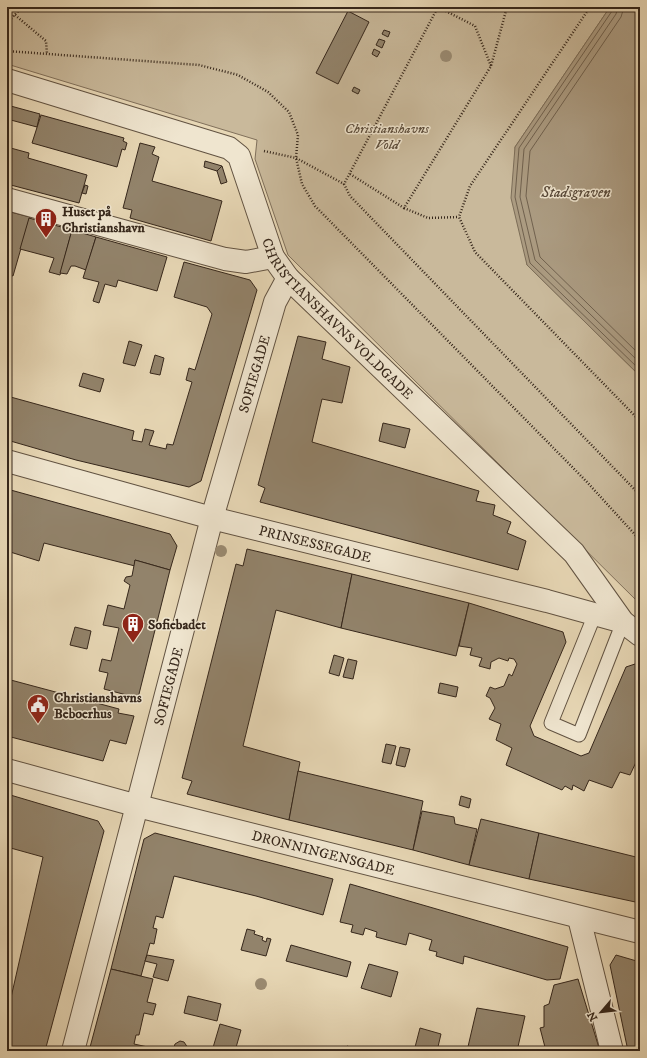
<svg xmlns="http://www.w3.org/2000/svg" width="647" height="1058" font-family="'IM FELL DW Pica',serif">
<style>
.green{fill:#c9b99b;stroke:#80705b}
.water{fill:#ab9b81;stroke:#7c6d58}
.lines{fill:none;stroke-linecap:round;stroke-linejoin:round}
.shore{stroke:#70614e;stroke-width:1}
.building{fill:#92836b;stroke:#36271b}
.lane-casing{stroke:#625342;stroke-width:15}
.street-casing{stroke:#625342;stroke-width:24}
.path{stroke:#36271b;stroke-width:2.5;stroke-dasharray:1 2;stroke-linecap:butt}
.lane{stroke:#efe5cf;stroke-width:13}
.street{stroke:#efe5cf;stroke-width:22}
.tree{fill:#9a8b72}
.labels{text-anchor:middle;stroke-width:3;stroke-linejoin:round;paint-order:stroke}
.park-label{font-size:14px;font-style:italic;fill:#5b4c3b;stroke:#efe5cf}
.poi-label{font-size:14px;font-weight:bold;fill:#36271b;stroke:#efe5cf;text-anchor:start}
.street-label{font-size:14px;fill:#36271b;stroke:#efe5cf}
.water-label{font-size:15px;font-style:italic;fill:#594a3a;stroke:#efe5cf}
</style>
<rect width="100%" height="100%" fill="#e7d7b5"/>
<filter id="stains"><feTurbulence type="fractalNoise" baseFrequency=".005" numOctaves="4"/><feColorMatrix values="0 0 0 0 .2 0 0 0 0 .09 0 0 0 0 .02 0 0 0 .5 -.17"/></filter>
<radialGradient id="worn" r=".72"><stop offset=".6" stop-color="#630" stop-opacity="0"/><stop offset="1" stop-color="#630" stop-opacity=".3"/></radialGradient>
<!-- green -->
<path class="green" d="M7 7H610L515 147 527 265 640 376V604L288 255 255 159 257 140 7 64Z"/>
<!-- water -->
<path class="water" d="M610 7H640V376L527 265 511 198 515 147Z"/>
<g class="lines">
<!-- shore -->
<g class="shore">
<path d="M613 7 612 11 519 148 515 197 530 263 640 370"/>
<path d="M618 7 616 14 524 149 520 197 535 260 640 363"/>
<path d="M624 7 621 17 530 151 526 196 540 257 640 355"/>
</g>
</g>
<!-- building -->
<g class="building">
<path d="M348 11 369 22 338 84 316 73Z"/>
<path d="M384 30 390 32 388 37 382 34Z"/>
<path d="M379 39 385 41 382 48 376 45Z"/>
<path d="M374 49 380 52 377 57 372 54Z"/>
<path d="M354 87 360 90 358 94 352 91Z"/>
<path d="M7 105 40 114 37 127 7 119Z"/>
<path d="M41 115 124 138 123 141 127 143 125 150 122 149 117 167 32 143Z"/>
<path d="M140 143 155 147 152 154 159 157 152 181 222 201 211 241 130 218 132 210 123 208Z"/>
<path d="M7 147 29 153 28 158 87 175 79 203 7 184Z"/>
<path d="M205 161 222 166 217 171 204 167Z"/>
<path d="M222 166 227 182 221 184 217 171Z"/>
<path d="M85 185 88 186 86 194 82 193Z"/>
<path d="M7 211 30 217 13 276 7 274Z"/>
<path d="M29 218 72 230 60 275 49 272 54 258 20 249Z"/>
<path d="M72 230 96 237 86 270 75 266H71L67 274 60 273Z"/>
<path d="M96 237 167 257 157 291 118 280 116 287 105 284 99 303 93 301 99 282 83 278Z"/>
<path d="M184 262 250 280 257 290 201 481 189 487 76 460 7 440V396L134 431 132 440 142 442 145 429 154 431 149 445 166 449 167 444 173 445 192 382 186 380 189 368 195 370 212 314 207 307 174 297Z"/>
<path d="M7 279 11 280 7 296Z"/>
<path d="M298 336 326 342 322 359 350 367 342 403 322 399 312 442 479 491 476 501 495 505 493 515 511 522 507 533 526 541 518 570 260 502 265 488 258 485Z"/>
<path d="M129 341 142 345 135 366 123 363Z"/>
<path d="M155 355 164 358 160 375 150 373Z"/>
<path d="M83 373 104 379 100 392 79 386Z"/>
<path d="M383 423 410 429 405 448 379 441Z"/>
<path d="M7 489 170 534 177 546 170 570 135 560V566L44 543 39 561 7 551Z"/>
<path d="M247 549 352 574 341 628 276 610 243 746 300 762 289 820 187 794 192 781 182 778 236 564 243 566Z"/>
<path d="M135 560 170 570 138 698 104 689 108 673 99 671 102 659 111 661 119 628 103 625 108 605 124 609 130 585 124 581 126 577 132 576Z"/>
<path d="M352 574 469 603 456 656 341 628Z"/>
<path d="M469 603 563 632 566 642 530 726 534 736 581 756 589 753 626 667 635 664 640 667V761L637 760 630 775 620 772 612 788 589 780 584 791 573 785 572 790 565 786 562 790 506 765 512 748 496 740 501 724 489 719 495 708 490 698 486 696 490 687 495 689 504 686 509 674 512 676 517 664 514 659 509 658 508 661 499 658 491 662 490 669 479 666 482 658 470 655 472 648 459 646Z"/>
<path d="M75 627 91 631 87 649 70 645Z"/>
<path d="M334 655 344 658 339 676 329 673Z"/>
<path d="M348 659 357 661 353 679 343 677Z"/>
<path d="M7 679 119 709 118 713 134 716 126 744 110 740 103 761 7 736Z"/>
<path d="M440 683 458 687 456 697 438 693Z"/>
<path d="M386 744 396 746 391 764 382 762Z"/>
<path d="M400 747 410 749 405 767 396 765Z"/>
<path d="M298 771 423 801 413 850 289 820Z"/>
<path d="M7 794 98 821 104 831 45 1051H7V1002H10L43 857 7 847Z"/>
<path d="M461 796 471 799 469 808 459 805Z"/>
<path d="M422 811 454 817 455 824 477 829 469 865 413 850Z"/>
<path d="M481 819 539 833 529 879 469 865Z"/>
<path d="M155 833 333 879 323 915 256 896 174 876 163 918 156 916 153 928 157 929 154 944 150 943 141 976 111 969 144 839Z"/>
<path d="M539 833 640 858V903L529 879Z"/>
<path d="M350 884 568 947 560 979 547 980 464 956 463 964 436 956 437 952 429 950 432 940 409 933 406 945 376 937 377 932 365 928 363 935 351 932 353 925 340 922Z"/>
<path d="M247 929 255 931 254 934 263 937 262 940 266 942 267 938 271 939 266 956 241 950Z"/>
<path d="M291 945 351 962 347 977 286 961Z"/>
<path d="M147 955 174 960 168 981 153 977 157 964 145 961Z"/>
<path d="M616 955 640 962V1051H628L610 965Z"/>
<path d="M369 964 398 972 391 997 361 988Z"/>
<path d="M111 969 153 979 147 1002 156 1004 153 1015 144 1013 139 1035H136L134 1044 166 1051 169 1047H174L175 1044 180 1041 184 1042 188 1048 199 1051H89Z"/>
<path d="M578 979 600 1051H546L540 1028 544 1027V1006L549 1004 554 985Z"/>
<path d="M188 996 221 1004 217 1021 184 1013Z"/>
<path d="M477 1008 525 1016 517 1051H467Z"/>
<path d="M220 1024 241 1030 235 1051H212Z"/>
<path d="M420 1028 441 1034 437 1051H414Z"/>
<path d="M347 1046 363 1051H345Z"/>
</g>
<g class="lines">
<!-- lane casing -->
<g class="lane-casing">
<path id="lane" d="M595 614 551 723 579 735 623 622"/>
</g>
<!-- street casing -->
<g class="street-casing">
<g id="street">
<path id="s1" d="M7 80 229 148 239 156 273 257 288 278 574 553 623 622 640 635"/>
<path d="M7 199 225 259 246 262 273 257"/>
<path id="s2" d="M7 461 212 518 547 601 623 622"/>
<path id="s3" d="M7 770 138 806 640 932"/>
<path d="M579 918 612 1051"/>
<path id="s4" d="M73 1051 212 518 275 302 288 278"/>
</g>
</g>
<!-- path -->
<g class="path">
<path d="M590 7 470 186 459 217 475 252 640 421"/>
<path d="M15 15 46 41 47 54"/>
<path d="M7 23 22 7"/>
<path d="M7 51 199 65 238 75 268 92 289 112 298 135 296 158 302 184 315 206 586 481 640 540"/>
<path d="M491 66 475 26 438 7 344 184 350 196 640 495"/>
<path d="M264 151 296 158 344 184"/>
<path d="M350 174 404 208 491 66 507 7"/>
<path d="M404 208 428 218 459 217"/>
</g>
<!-- lane -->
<use href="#lane" class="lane"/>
<!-- street -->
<use href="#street" class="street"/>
</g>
<!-- trees -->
<g class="tree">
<circle cx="446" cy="56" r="6"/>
<circle cx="221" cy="551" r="6"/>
<circle cx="261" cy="984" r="6"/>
</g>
<!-- icons -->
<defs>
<g id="building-pin" transform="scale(1.15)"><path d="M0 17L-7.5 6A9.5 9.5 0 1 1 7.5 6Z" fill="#8f2418" stroke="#efe5cf"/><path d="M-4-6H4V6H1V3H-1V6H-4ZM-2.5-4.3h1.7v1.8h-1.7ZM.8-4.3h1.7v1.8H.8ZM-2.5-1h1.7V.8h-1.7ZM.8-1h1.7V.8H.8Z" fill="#fff"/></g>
<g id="civic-pin" transform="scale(1.15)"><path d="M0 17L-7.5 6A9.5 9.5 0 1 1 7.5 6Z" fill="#8f2418" stroke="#efe5cf"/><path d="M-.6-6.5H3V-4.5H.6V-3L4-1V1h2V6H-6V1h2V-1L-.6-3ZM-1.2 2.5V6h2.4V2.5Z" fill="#fff"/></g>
</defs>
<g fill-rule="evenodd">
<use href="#building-pin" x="46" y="219"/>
<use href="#building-pin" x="133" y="624"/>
<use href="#civic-pin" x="38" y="705"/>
</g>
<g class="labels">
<!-- park labels -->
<g class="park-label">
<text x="387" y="133">Christianshavns<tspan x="387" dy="16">Vold</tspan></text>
</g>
<!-- poi labels -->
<g class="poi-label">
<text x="62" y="216">Huset på<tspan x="62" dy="16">Christianshavn</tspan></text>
<text x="148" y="629">Sofiebadet</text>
<text x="54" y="702">Christianshavns<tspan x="54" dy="16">Beboerhus</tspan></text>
</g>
<!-- street labels -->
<g class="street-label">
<text dy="5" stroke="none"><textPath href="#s1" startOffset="440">CHRISTIANSHAVNS VOLDGADE</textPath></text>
<text dy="5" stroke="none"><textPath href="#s4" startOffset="701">SOFIEGADE</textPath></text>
<text dy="5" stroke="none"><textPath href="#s2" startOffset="319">PRINSESSEGADE</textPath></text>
<text dy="5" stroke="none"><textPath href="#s4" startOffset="377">SOFIEGADE</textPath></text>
<text dy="5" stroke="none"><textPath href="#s3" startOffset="327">DRONNINGENSGADE</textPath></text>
</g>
<!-- water labels -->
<g class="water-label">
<text x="576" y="197">Stadsgraven</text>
</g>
</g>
<!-- margin -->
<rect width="647" height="1058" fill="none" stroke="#e7d7b5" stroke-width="24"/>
<rect x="8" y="8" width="631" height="1042" fill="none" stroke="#36271b" stroke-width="2"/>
<rect x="12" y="12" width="623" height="1034" fill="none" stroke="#36271b"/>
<!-- north arrow -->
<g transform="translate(601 1012) rotate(242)" stroke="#efe5cf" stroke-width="3" paint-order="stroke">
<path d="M0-3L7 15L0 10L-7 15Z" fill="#36271b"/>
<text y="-6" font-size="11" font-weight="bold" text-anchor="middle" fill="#36271b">N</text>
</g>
<rect width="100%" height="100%" filter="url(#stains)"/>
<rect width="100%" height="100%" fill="url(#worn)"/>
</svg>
